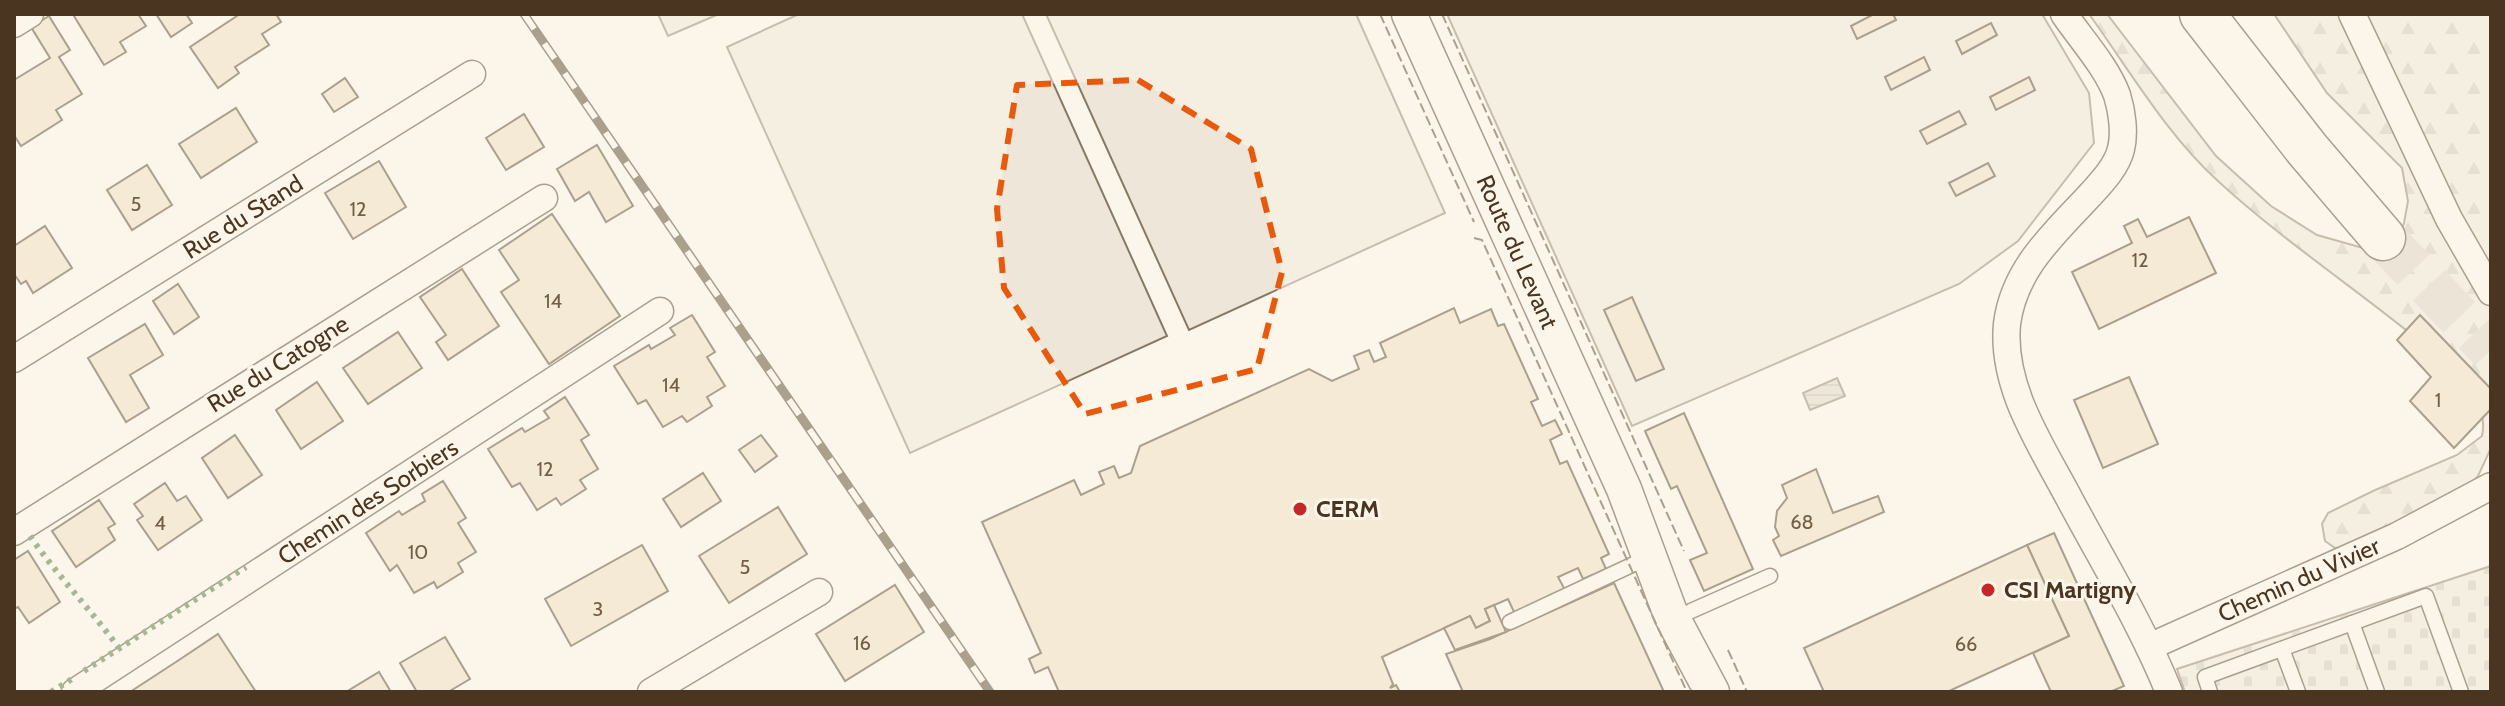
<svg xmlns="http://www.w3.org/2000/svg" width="2505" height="706" font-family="Cabin,sans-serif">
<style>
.forest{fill:url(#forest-firs);stroke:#887966;stroke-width:2}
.cemetery{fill:url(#cemetery-stones);stroke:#887966;stroke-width:2}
.green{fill:#ede6d9;stroke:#887966;stroke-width:2}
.water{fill:url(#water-rules);stroke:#887966;stroke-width:2}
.building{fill:#ecdcbc;stroke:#4a3520;stroke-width:2}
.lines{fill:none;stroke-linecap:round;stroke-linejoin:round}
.trunk-tunnel{stroke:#d8cfc1;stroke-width:44;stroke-dasharray:44 22;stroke-linecap:butt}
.service-casing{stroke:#4a3520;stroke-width:17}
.minor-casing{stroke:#4a3520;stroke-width:29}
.tertiary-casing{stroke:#4a3520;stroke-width:37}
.trunk-casing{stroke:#4a3520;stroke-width:47}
.service{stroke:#fbf6e9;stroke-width:14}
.minor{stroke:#fbf6e9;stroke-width:26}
.tertiary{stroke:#fbf6e9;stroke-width:34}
.trunk{stroke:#fbf6e9;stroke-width:44}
.rail-casing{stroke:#4a3520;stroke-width:9}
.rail{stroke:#fbf6e9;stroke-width:6;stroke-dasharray:18;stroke-linecap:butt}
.hedge{stroke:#436837;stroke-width:6;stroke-dasharray:4 6;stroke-linecap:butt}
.fence{stroke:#4a3520;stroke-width:2;stroke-dasharray:10 4;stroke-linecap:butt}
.marked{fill:none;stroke:#e8590c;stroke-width:6;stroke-dasharray:16 10;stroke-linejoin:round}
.poi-dot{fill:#c62828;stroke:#fbf6e9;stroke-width:3}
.labels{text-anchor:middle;stroke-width:6;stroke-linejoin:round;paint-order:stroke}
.number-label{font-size:20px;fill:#725f47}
.street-label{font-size:24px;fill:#4a3520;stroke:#fbf6e9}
.poi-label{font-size:24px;font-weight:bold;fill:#4a3520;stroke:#fbf6e9;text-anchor:start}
</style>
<defs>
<pattern id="forest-firs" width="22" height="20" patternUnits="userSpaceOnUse" patternTransform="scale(2)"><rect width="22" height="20" fill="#ede6d9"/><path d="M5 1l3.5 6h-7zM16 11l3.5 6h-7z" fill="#cdc6ba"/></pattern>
<pattern id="cemetery-stones" width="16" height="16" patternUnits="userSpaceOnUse" patternTransform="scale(2)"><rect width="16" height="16" fill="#ede6d9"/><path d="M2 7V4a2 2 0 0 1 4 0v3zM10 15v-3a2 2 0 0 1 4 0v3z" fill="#cdc6ba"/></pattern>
<pattern id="water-rules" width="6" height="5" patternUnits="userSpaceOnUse" patternTransform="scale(2)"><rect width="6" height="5" fill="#dcd4c6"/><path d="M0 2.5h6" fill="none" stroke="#beb7aa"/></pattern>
</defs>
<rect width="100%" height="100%" fill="#fbf6e9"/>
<!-- forest -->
<path class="forest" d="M2089 14H2107L2216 156 2271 206 2317 235 2377 252 2399 236 2404 223 2408 201 2402 168 2327 93 2274 14H2491V448L2478 476 2462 495 2353 547 2335 548 2325 541 2322 524 2328 513 2373 491 2457 455 2482 436C2489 402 2463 377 2438 356 2367 296 2288 245 2219 182 2167 135 2130 71 2089 14Z"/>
<!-- cemetery -->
<path class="cemetery" d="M2491 566V692H2185L2177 669Z"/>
<!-- green -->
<g class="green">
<path d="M658 14H719L668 36Z"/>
<path d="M799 14H1022L1167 336 910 453 727 47Z"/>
<path d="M1046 14H1356L1445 213 1189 330Z"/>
<path d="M1447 14H2042L2089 93 2094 143 2018 241 1959 284 1632 426Z"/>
</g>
<!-- water -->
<path class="water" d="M1837 378 1845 396 1810 410 1803 393Z"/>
<!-- building -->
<g class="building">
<path d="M77 14H138L146 26 120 42 126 52 104 65 74 16Z"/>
<path d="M156 14H186L192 23 171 37Z"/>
<path d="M240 14H276L281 22 262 34 269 45 235 67 239 73 218 88 190 47Z"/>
<path d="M1874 14H1893L1896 20 1857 39 1851 26Z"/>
<path d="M49 16 70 50 59 57 82 94 56 110 62 120 21 146 14 135V80L50 58 31 27Z"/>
<path d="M1991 23 1997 35 1962 54 1956 41Z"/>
<path d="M1924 57 1930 70 1891 90 1885 77Z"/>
<path d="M2029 77 2035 90 1996 110 1990 97Z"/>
<path d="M345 78 358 97 334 112 322 94Z"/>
<path d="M236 108 257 142 201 178 179 144Z"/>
<path d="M1959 111 1966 124 1927 144 1920 131Z"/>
<path d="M524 114 544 147 506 170 486 138Z"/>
<path d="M597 145 633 206 606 222 589 192 575 201 557 169Z"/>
<path d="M379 161 406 207 353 239 325 193Z"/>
<path d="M1988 163 1995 176 1956 196 1949 183Z"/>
<path d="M147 165 172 205 132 230 107 190Z"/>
<path d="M552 214 620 316 549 364 501 292 519 280 499 250Z"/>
<path d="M2189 217 2216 273 2099 329 2072 272 2132 243 2124 226 2138 219 2147 237Z"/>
<path d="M45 226 72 268 33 293 26 281 21 284 14 274V246Z"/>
<path d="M462 269 499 326 448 360 436 342 446 335 420 297Z"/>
<path d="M178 284 199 317 174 334 153 301Z"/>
<path d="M1632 297 1664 369 1636 381 1604 310Z"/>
<path d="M1454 308 1460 323 1491 309 1498 326 1504 324 1538 399 1531 402 1542 426 1555 420 1562 434 1550 440 1560 464 1567 461 1609 554 1601 558 1606 569 1583 579 1578 568 1558 577 1565 590 1514 612 1508 599 1485 609 1490 621 1476 628 1470 616 1382 657 1393 684 1390 688 1396 685 1400 692H1059L1048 667 1035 673 1029 659 1041 653 982 522 1074 480 1081 495 1104 484 1099 472 1114 466 1119 478 1131 473 1140 446 1309 369 1332 381 1359 369 1354 356 1369 350 1374 362 1386 357 1380 343Z"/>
<path d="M692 315 715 352 707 357 725 386 707 397 712 406 687 422 682 416 663 427 646 400 638 404 614 366 649 345 651 349 675 335 670 328Z"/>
<path d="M2420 315 2491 389V409L2454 448 2410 401 2431 377 2397 340Z"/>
<path d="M145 324 163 355 130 375 149 408 126 422 88 358Z"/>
<path d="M398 332 422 368 368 404 343 368Z"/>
<path d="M2129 377 2158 444 2103 468 2074 400Z"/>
<path d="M317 382 343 421 301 449 276 410Z"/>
<path d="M565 397 589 435 581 440 598 469 580 480 586 489 561 505 556 498 537 510 520 483 512 487 488 449 522 428 525 432 549 418 544 411Z"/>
<path d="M1684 413 1753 569 1704 591 1690 560 1707 553 1677 486 1671 489 1645 431Z"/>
<path d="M235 435 262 475 228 498 202 458Z"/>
<path d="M761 435 777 456 755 472 739 450Z"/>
<path d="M1816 469 1833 513 1878 496 1884 512 1781 556 1773 540 1779 536 1775 527 1777 511 1787 498 1782 485Z"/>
<path d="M703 473 721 501 681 527 663 499Z"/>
<path d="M443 481 466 518 458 523 476 552 458 563 463 572 437 588 434 582 414 593 397 565 390 571 366 533 399 511 402 515 425 501 422 494Z"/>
<path d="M165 483 177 501 186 496 202 520 158 550 137 520 143 516 134 504Z"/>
<path d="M99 500 115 524 108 528 115 540 76 567 52 531Z"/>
<path d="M778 507 807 554 729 603 699 556Z"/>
<path d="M2054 533 2124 686 2110 692H2051L2033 653 2069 636 2027 545Z"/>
<path d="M642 545 668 591 571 646 545 599Z"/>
<path d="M2027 545 2069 636 1947 692H1824L1804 648Z"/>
<path d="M28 551 60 602 29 623 18 607 14 609V560Z"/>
<path d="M1614 583 1664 692H1463L1446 654 1490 639Z"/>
<path d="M895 585 924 632 845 681 816 634Z"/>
<path d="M1494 605 1506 632 1455 650 1444 628 1470 616 1476 628 1490 621 1485 609Z"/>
<path d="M218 634 256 692H130L179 660Z"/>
<path d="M445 637 470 679 448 692H417L400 663Z"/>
<path d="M379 672 391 692H346Z"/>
</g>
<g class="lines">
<!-- trunk-tunnel -->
<path class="trunk-tunnel" d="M2383 238 2491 350"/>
<!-- service casing -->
<g class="service-casing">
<g id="service">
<path d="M1691 611 1770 576"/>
<path d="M1510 622 1651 556"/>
<path d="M2352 623 2377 692"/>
<path d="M2282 649 2298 692"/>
<path d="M2210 692 2205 677 2426 596 2461 692"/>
</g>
</g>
<!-- minor casing -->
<g class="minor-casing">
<g id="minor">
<path d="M2064 14C2081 39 2106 66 2117 95 2122 111 2125 133 2121 149 2117 166 2102 182 2091 194 2055 233 2014 268 2007 324 2001 387 2041 445 2069 498 2103 562 2142 625 2169 692"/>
<path d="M2352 14 2449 219 2491 292"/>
<path d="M14 24 30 14"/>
<path d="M14 359 472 74"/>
<path d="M14 532 544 198"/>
<path d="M2149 647 2397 536 2491 486"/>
<path d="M75 692 660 311"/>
<path d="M651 692 819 592"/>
</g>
</g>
<!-- tertiary casing -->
<g class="tertiary-casing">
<path id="tertiary" d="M1409 14 1624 489 1671 615 1712 692"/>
</g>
<!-- trunk casing -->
<g class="trunk-casing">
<path id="trunk" d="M2202 14 2307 149 2383 238"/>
</g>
<!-- service -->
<use href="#service" class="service"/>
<!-- minor -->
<use href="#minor" class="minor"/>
<!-- tertiary -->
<use href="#tertiary" class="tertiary"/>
<!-- trunk -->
<use href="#trunk" class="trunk"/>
<!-- rail casing -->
<g class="rail-casing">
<path id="rail" d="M524 14 990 692"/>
</g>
<!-- rail -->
<use href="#rail" class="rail"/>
<!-- hedge -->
<g class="hedge">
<path d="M30 536C57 575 90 609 119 648"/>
<path d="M84 671 246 567"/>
<path d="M51 692 72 679"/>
</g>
<!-- fence -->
<g class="fence">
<path d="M1380 14 1474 222"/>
<path d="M1442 14 1684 551"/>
<path d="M1474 238 1482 240 1687 692"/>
<path d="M1728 650 1747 692"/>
</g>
</g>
<!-- marked area -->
<path d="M0 0H2505V706H0ZM1138 80 1251 149 1282 272 1257 369 1085 414 1004 288 997 209 1017 85Z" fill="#fbf6e9" fill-opacity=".55" fill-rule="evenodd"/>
<path class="marked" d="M1138 80 1251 149 1282 272 1257 369 1085 414 1004 288 997 209 1017 85Z"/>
<!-- markers -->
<g class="poi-dot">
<circle cx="1300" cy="509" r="8"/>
<circle cx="1988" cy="590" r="8"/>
</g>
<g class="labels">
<!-- number labels -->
<g class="number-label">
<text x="136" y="211">5</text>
<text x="358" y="216">12</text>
<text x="2140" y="267">12</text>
<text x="553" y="308">14</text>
<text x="671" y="392">14</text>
<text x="2438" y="407">1</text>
<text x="545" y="476">12</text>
<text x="1802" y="529">68</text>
<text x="160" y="530">4</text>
<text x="418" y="559">10</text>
<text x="745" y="574">5</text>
<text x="598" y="616">3</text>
<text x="862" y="650">16</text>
<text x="1966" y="651">66</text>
</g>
<!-- street labels -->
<g class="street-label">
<text transform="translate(243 217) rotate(-32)" y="8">Rue du Stand</text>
<text transform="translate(1517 252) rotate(66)" y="8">Route du Levant</text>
<text transform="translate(278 364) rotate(-32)" y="8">Rue du Catogne</text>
<text transform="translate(368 502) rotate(-33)" y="8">Chemin des Sorbiers</text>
<text transform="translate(2299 580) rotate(-24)" y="8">Chemin du Vivier</text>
</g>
<!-- poi labels -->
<g class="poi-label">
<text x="1316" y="517">CERM</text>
<text x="2004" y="598">CSI Martigny</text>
</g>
</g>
<!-- border -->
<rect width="2505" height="706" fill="none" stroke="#4a3520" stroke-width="32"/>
</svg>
